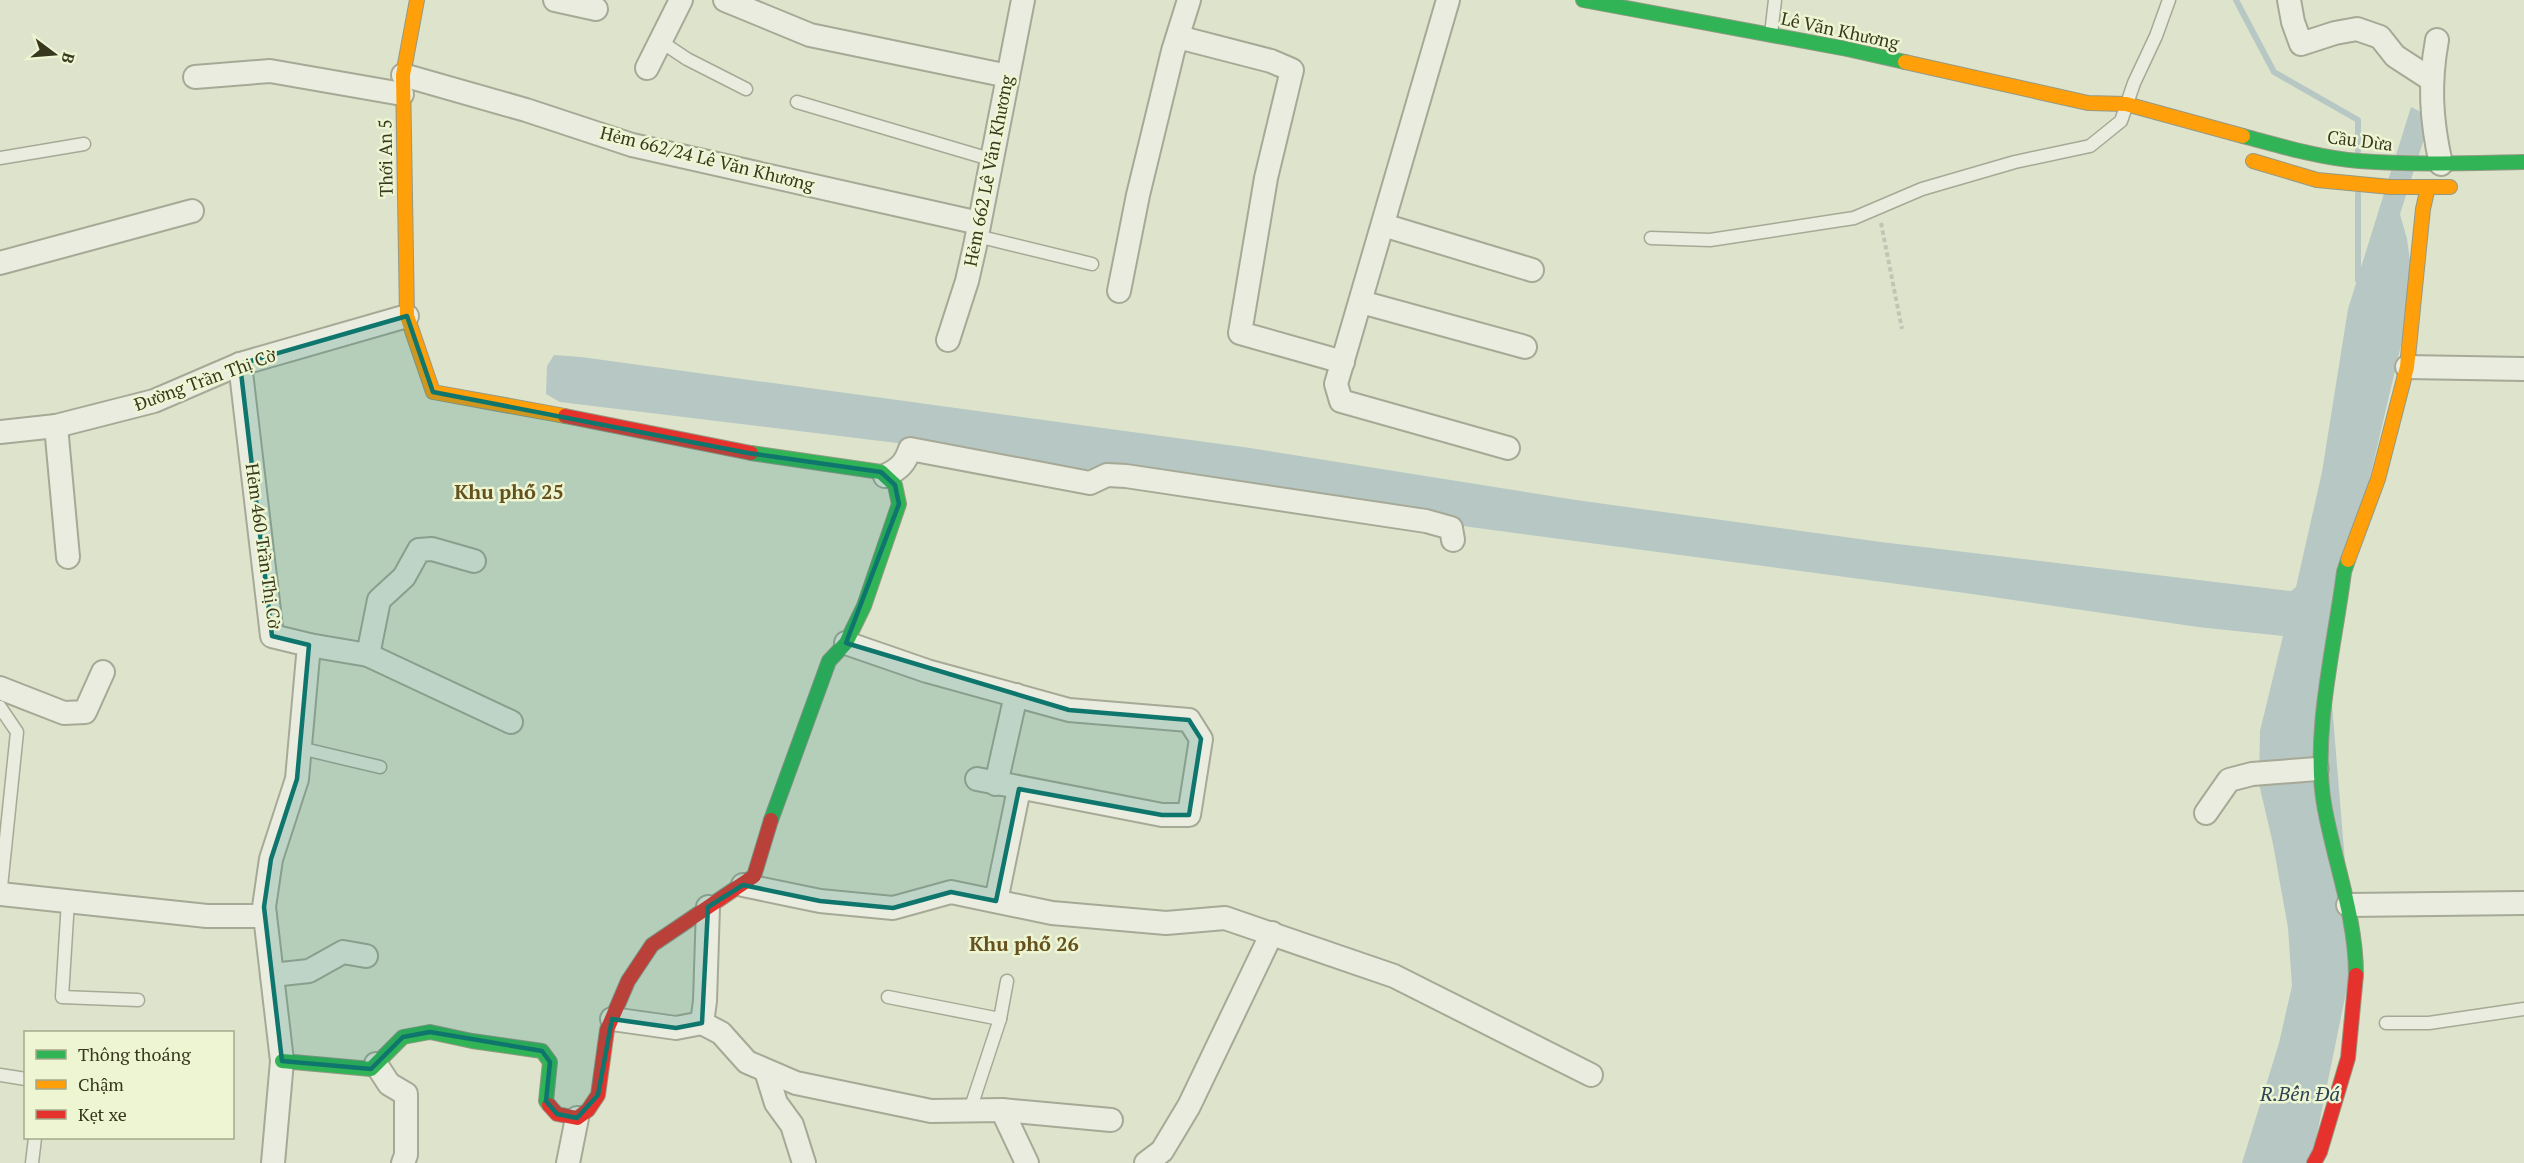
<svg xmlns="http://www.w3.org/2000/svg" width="2524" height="1163" font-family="'PT Serif',serif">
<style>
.water{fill:#b6c7c4}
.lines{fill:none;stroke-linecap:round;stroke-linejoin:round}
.stream{stroke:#b6c7c4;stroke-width:6}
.lane-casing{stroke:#a6a995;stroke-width:15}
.street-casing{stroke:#a6a995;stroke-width:26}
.fast-casing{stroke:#959985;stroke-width:16}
.slow-casing{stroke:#959985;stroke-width:16}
.jam-casing{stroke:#959985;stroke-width:16}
.path{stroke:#c2c5b4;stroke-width:4;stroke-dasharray:4.5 3;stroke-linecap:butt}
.lane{stroke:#e9ecde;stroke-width:12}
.street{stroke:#e9ecde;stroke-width:22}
.fast{stroke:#30b455;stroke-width:14}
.slow{stroke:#ff9f0a;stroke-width:14}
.jam{stroke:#e5322d;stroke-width:14}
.marked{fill:#0f766e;fill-opacity:0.2;stroke:#0f766e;stroke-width:4.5;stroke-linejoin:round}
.labels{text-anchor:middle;stroke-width:5;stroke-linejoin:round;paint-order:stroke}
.street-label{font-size:18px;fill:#37381e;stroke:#edf5d2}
.neighbourhood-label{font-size:20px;font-weight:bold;fill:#64511d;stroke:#edf5d2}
.water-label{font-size:20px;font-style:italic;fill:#2d4457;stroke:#edf5d2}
</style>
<rect width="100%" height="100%" fill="#dee4cc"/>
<!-- water -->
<path class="water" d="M2411 107 2431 117 2400 214 2407 239 2414 290 2328 656 2353 959 2311 1163H2242L2279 1043 2292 986 2288 928 2273 844 2259 784 2260 731 2283 636 2198 627 1965 593 1373 514 987 454 560 402 546 394 547 366 554 355 581 357 1250 448 1576 500 1881 542 2291 591 2296 587 2322 472 2348 309Z"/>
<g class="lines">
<!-- stream -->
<g class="stream">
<path d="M2236 0 2274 72 2358 120V151"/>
<path d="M2358 194V280"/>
</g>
<!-- lane casing -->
<g class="lane-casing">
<g id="lane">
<path d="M1771 34 1775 0"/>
<path d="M660 41 687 59 746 89"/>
<path d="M797 102 993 160"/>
<path d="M0 158 84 144"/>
<path d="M977 236 1092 264"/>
<path d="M1651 238 1710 240 1854 218 1922 189 2015 162 2090 146 2121 121 2134 83 2156 36 2169 0"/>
<path d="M0 707 17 732 0 897"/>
<path d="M300 748 380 767"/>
<path d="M68 901 62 997 138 1000"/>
<path d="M888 997 1000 1019"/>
<path d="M2386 1023H2429L2524 1009"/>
<path d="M0 1075 26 1079"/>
<path d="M970 1110 1000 1019 1007 981"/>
<path d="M32 1163 35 1138"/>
</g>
</g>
<!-- street casing -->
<g class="street-casing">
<g id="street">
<path d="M555 0 596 9"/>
<path d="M725 0 810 35 1008 76"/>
<path d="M1448 0 1336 384 1341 401 1508 448"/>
<path d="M2289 0 2293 22 2301 44 2335 33 2357 29 2380 37 2395 56 2432 80"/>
<path d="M1178 37 1271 61 1292 70 1266 178 1240 333 1343 362"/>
<path d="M2437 40C2429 84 2431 120 2441 164"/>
<path d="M647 68 681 0"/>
<path d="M403 75 526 110 632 145 979 223"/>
<path d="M195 77 270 71 402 94"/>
<path d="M1383 225 1532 270"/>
<path d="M0 263 192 211"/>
<path d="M1119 291 1138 195 1173 51 1189 0"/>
<path d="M1361 302 1525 347"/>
<path d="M948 340 967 281 975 246 1023 0"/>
<path d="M240 364 272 636 309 645 297 779 271 859 264 907 282 1061 273 1163"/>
<path d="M2407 367 2524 369"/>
<path d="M56 426 68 557"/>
<path d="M0 432 56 426 154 401 240 364 407 316"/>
<path d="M885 476C899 469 905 464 910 449L1090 483 1107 475 1126 476 1426 521 1451 528 1453 540"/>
<path d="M846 643 927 671 1069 710 1189 720 1201 739 1189 815H1162L977 779"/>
<path d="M309 645 368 655 511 722"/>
<path d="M368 655 379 600 404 577 419 550 432 549 474 561"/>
<path d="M0 688 64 713 85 712 103 672"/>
<path d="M996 784 1016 695"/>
<path d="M2206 813 2229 780 2252 774 2317 769"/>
<path d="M743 885 820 901 893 908 951 892 1052 913 1166 923 1225 918 1394 976 1591 1075"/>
<path d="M0 894 207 916H265"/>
<path d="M996 901 1019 789"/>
<path d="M2348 905 2524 903"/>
<path d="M272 975 309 971 343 952 366 956"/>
<path d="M612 1019 676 1028 702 1023 705 1001 708 907"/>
<path d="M702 1023 721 1033 747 1062 796 1083 931 1111 1002 1110 1027 1163"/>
<path d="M376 1064 389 1084 406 1094V1155L403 1163"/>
<path d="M766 1071 776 1103 792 1125 804 1163"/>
<path d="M1002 1110 1111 1120"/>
<path d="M568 1163 577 1118"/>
<path d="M1146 1163 1162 1151 1189 1106 1272 933"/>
</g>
</g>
<!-- fast casing -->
<g class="fast-casing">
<g id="fast">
<path d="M1583 0 1847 49 1905 62"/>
<path d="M2243 136C2281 146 2320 158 2359 161 2414 165 2469 163 2524 162"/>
<path d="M751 453 881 472 895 485 899 504 864 606 846 643 829 661 771 820"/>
<path d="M2348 560 2344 572C2335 644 2312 733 2324 804 2334 862 2356 916 2356 975"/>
<path d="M282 1061 371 1069 403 1037 430 1032 472 1041 542 1051 550 1062 546 1101 549 1105"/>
</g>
</g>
<!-- slow casing -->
<g class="slow-casing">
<g id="slow">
<path d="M417 0 403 75 407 316 433 392 565 416"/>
<path d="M1905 62 2088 103 2126 104 2243 136"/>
<path d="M2253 161 2317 180 2391 187H2450"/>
<path d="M2348 560 2378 479 2407 367 2423 209 2428 187"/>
</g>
</g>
<!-- jam casing -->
<g class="jam-casing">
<g id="jam">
<path d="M565 416 751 453"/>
<path d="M549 1105 557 1114 577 1118 588 1110 598 1095 607 1030 628 981 652 945 754 876 771 820"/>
<path d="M2314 1163 2320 1152 2348 1058 2356 975"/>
</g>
</g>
<!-- path -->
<path class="path" d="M1881 223 1902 329"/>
<!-- lane -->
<use href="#lane" class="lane"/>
<!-- street -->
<use href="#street" class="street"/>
<!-- fast -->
<use href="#fast" class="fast"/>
<!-- slow -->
<use href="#slow" class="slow"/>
<!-- jam -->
<use href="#jam" class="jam"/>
</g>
<!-- marked area -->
<path class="marked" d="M407 316 433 392 748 453 881 472 895 485 899 504 846 643 1069 710 1189 720 1201 739 1189 815H1162L1019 789 996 901 951 892 893 908 820 901 743 885 708 907 702 1023 676 1028 612 1019 598 1095 577 1118 557 1114 546 1101 550 1062 542 1051 430 1032 403 1037 371 1069 282 1061 264 907 271 859 297 779 309 645 272 636 240 364Z"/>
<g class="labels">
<!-- street labels -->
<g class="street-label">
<text transform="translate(1840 31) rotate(12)" y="6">Lê Văn Khương</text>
<text transform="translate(2360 141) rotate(7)" y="6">Cầu Dừa</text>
<text transform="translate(386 158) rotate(-91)" y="6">Thới An 5</text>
<text transform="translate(707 159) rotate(14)" y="6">Hẻm 662/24 Lê Văn Khương</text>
<text transform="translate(989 171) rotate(-79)" y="6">Hẻm 662 Lê Văn Khương</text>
<text transform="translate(205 380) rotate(-20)" y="6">Đường Trần Thị Cờ</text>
<text transform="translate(263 546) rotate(82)" y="6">Hẻm 460 Trần Thị Cờ</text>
</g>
<!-- neighbourhood labels -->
<g class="neighbourhood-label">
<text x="509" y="499">Khu phố 25</text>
<text x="1024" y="951">Khu phố 26</text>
</g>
<!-- water labels -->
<g class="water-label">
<text x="2300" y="1101">R.Bến Đá</text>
</g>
</g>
<!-- legend -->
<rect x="24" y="1031" width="210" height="108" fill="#edf5d2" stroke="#a4a98a" stroke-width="1.5"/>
<rect x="36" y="1050" width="30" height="9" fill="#30b455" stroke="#a4a98a" stroke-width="1.5"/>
<text x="78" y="1061" font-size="18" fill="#37381e">Thông thoáng</text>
<rect x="36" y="1080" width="30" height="9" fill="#ff9f0a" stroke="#a4a98a" stroke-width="1.5"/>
<text x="78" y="1091" font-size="18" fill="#37381e">Chậm</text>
<rect x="36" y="1110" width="30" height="9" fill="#e5322d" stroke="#a4a98a" stroke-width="1.5"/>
<text x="78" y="1121" font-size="18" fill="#37381e">Kẹt xe</text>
<!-- north arrow -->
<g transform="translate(54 54) rotate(106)" stroke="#edf5d2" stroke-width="4.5" paint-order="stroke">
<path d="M0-4.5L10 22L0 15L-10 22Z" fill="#37381e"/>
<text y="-9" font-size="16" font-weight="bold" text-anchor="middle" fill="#37381e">B</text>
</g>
</svg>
